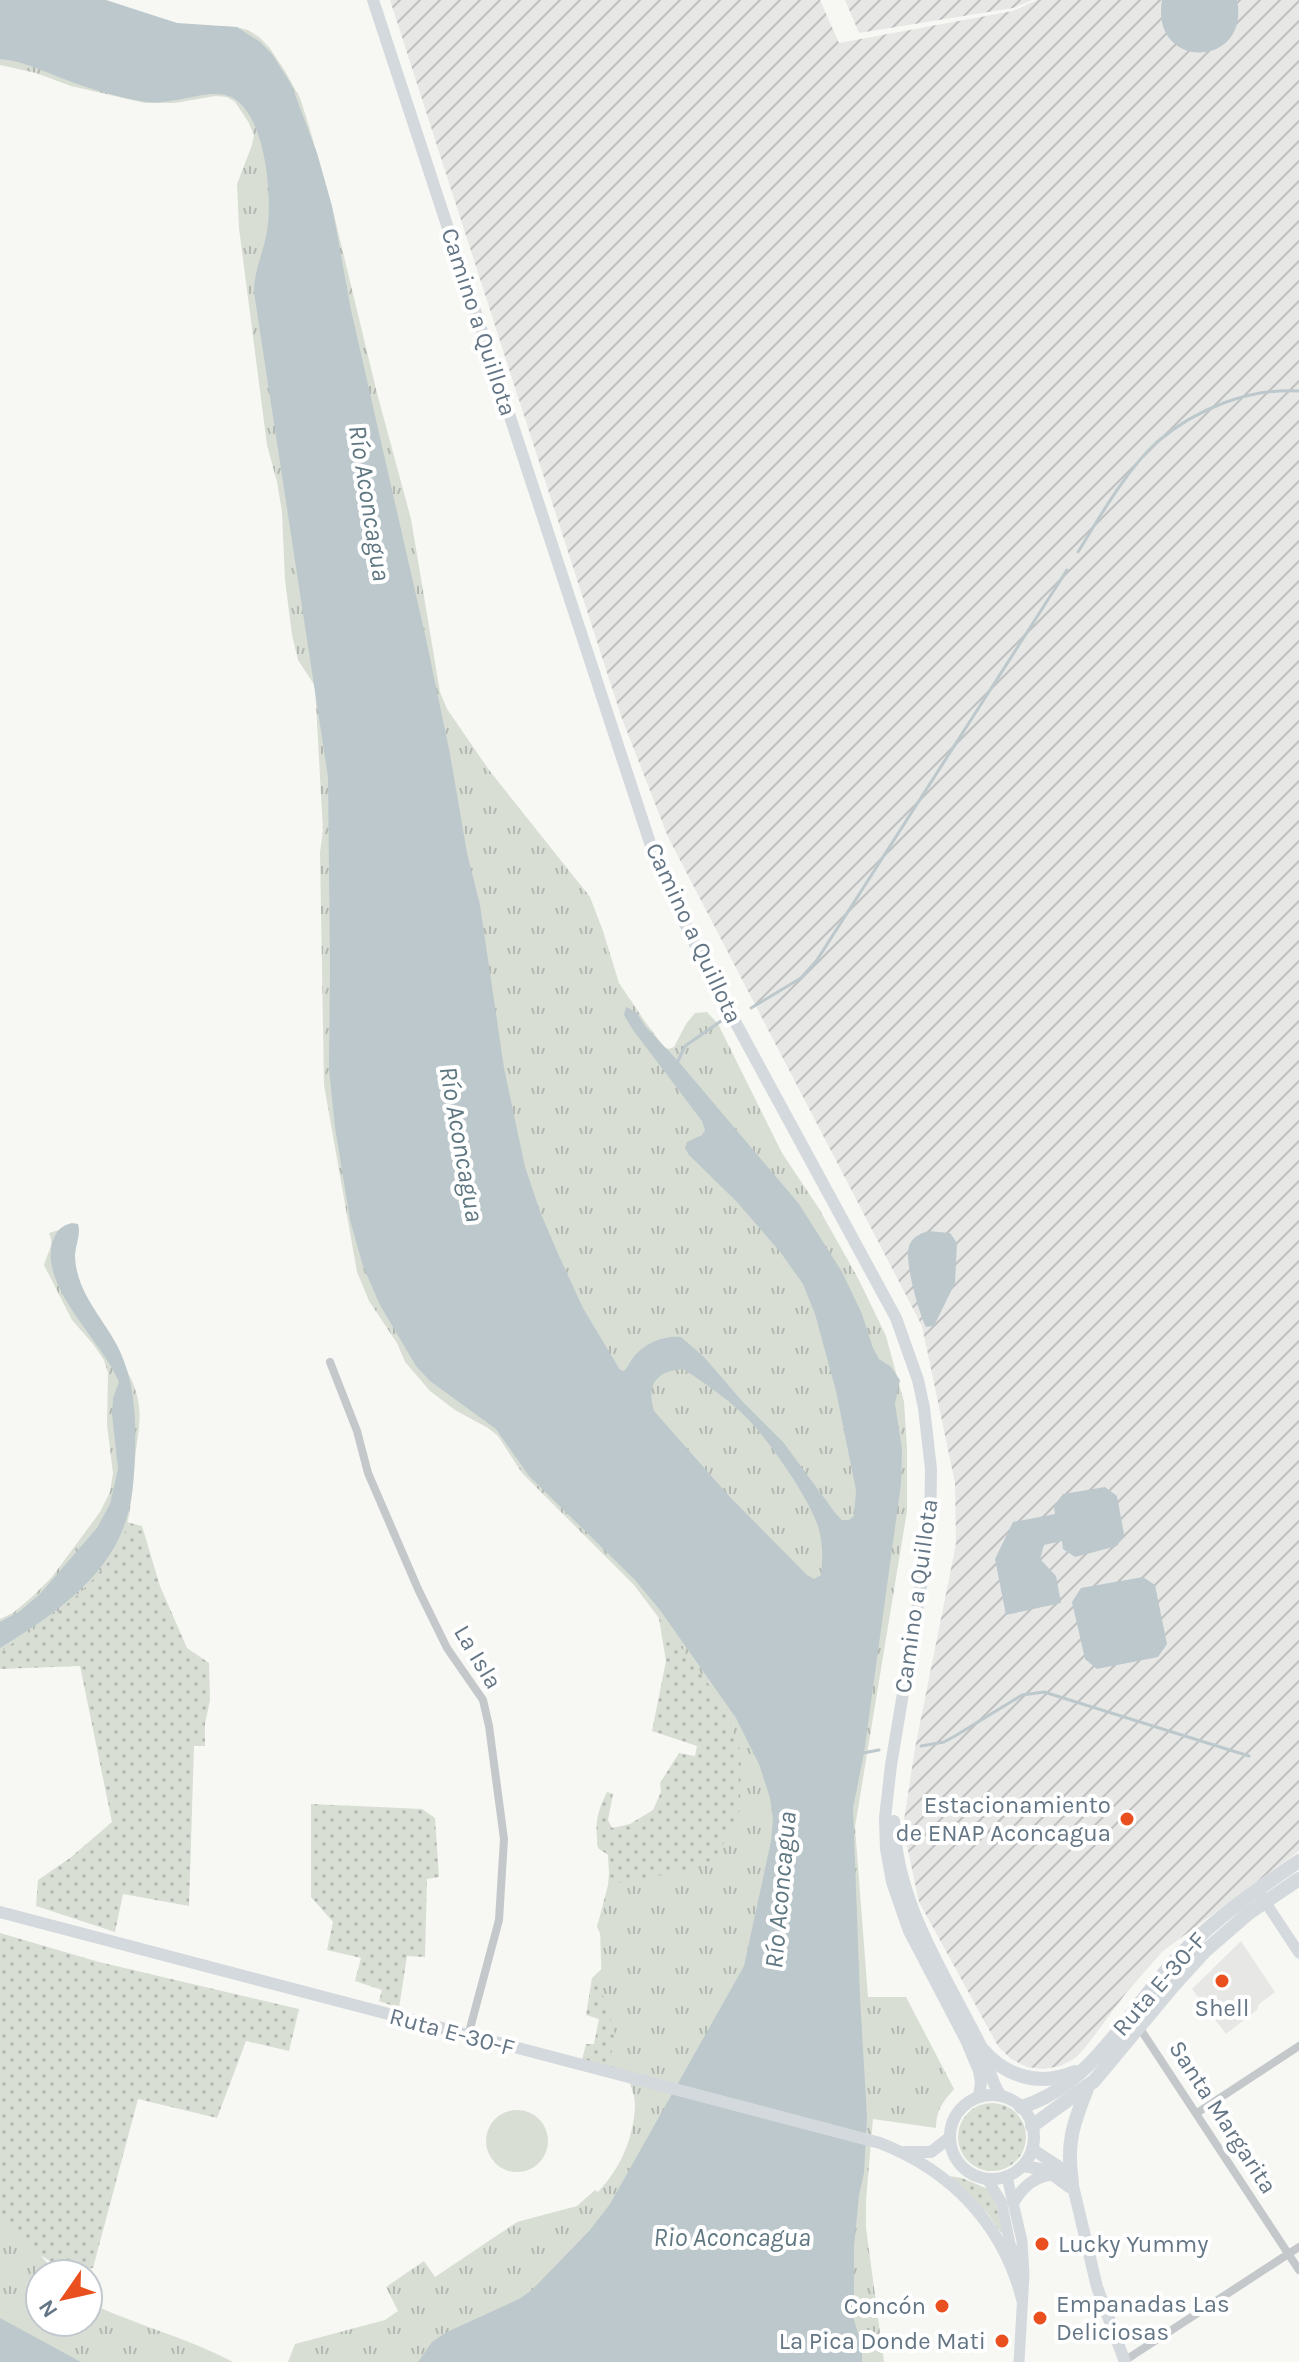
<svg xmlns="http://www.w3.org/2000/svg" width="1299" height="2362" font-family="Karla,sans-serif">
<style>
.built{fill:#e7e8e6}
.industrial{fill:url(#industrial-furrows)}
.grass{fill:url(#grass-dots)}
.park{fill:url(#park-tufts)}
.pitch{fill:#d8ded4}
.water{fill:#bcc8cc;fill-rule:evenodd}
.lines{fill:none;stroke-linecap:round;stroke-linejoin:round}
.stream{stroke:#bcc8cc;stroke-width:3}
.street{stroke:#c4c8cb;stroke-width:8}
.secondary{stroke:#d4d9dd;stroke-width:11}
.primary{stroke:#d4d9dd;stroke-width:12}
.highway{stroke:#d4d9dd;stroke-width:14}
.poi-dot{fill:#ea501f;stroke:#fff;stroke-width:3}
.labels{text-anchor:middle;stroke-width:8;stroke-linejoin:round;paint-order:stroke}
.street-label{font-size:24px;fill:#647685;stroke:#fff}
.poi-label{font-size:24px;fill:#647685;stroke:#fff;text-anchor:end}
.water-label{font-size:26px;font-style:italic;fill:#607882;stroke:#fff}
</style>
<defs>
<pattern id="industrial-furrows" width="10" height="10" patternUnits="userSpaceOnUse" patternTransform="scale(2)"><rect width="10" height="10" fill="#e7e8e6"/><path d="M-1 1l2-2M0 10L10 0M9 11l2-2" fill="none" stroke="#bfc1c0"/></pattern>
<pattern id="grass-dots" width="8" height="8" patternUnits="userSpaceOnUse" patternTransform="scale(2)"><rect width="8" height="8" fill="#d8ded4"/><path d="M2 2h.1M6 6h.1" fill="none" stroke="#b3b9b2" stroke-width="1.8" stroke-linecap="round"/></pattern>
<pattern id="park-tufts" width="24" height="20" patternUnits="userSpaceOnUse" patternTransform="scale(2)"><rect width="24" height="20" fill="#d8ded4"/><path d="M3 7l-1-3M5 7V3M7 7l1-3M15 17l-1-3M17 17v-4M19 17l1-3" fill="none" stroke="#b3b9b2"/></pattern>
</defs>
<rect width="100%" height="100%" fill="#f7f7f3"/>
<!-- built -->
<path class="built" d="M1241 1941 1275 1992 1259 2004 1257 2010 1226 2034 1192 1989Z"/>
<!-- industrial -->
<g class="industrial">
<path d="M390 0H820L839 43 1013 11 1037 0H1299V1851L1163 1951 1126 1993 1085 2048 1074 2059 1060 2066 1044 2069 1027 2067 1011 2059 998 2046 919 1902 903 1827 915 1748 956 1544 955 1483 922 1326 668 837 621 716Z"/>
<path d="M845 0H1032L1013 8 859 33Z"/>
</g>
<!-- grass -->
<g class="grass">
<path d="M126 1522 142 1526 160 1586 187 1648 209 1663 210 1700 205 1724V1746H194L189 1906 123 1894 115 1932 36 1906 38 1880 70 1858 112 1822 80 1666 0 1669V1648Z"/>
<path d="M658 1613 736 1718 759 1764 678 2083 582 2060 586 2044H594L599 2019 586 2015 592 1978 606 1965 604 1942 597 1927 608 1885 609 1873 608 1855 598 1848C595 1824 596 1814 607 1792L613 1794 608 1820 612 1828 630 1824 653 1810 661 1792 660 1783 679 1753 695 1756 697 1746 652 1731 666 1661Z"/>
<path d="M311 1804 422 1809 435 1818 439 1877 427 1879 425 1957 407 1956 399 2008 379 2001 382 1990 355 1981 361 1958 327 1950 333 1922 311 1897Z"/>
<path d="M0 1933 99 1962 299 2009 289 2051 246 2041 217 2118 138 2099 93 2268 65 2271 19 2241 0 2311Z"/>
<circle cx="992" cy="2137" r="34"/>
<path d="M950 2176 962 2178 988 2189 994 2197 1003 2232 1001 2233 988 2214Z"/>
</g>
<!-- park -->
<g class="park">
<path d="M0 0H102L160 24 236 27 248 30 259 37 269 47 285 71 300 98 309 126 334 215 377 393 411 519 440 692 447 709 489 770 590 897 603 931 619 983 646 1023 664 1047 669 1049 674 1047 686 1024 695 1013 707 1012 718 1024 782 1153 818 1207 859 1280 886 1336 904 1402 907 1448V1511L855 1827 868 1997H906L954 2089C943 2102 936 2110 936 2128L873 2119 866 2200V2228L884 2362H288L295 2344 385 2320 398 2311 386 2287 424 2261 435 2277 517 2222 577 2206 595 2190 598 2192C620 2169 634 2138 635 2105 635 2093 628 2080 624 2068L615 2064 610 2057 616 2037 602 1992 600 1927 606 1899 613 1884 700 1868 718 1854 740 1810 741 1753 729 1720 713 1690 634 1585 522 1473 498 1436 488 1428 455 1410 430 1391 418 1377 405 1362 397 1343 369 1301 357 1272 324 1085 320 852 323 831 315 686 298 660 292 635 285 580 282 512 277 482 267 445 239 228 237 184 252 145 254 135 249 123 235 102 227 97 215 96 175 103H145L71 86 36 73 0 65Z"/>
<path d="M62 1229 76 1244C76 1252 73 1261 74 1268 82 1306 116 1345 132 1381 145 1412 138 1428 135 1459 133 1481 132 1503 127 1525 115 1574 42 1627 0 1651V1619L13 1613 33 1596 52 1577 100 1512 110 1492 113 1473 107 1425 108 1373 104 1360 93 1344 72 1320 44 1265C47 1253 55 1246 49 1233Z"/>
<path d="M0 2218 30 2242 56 2274H40V2322H88V2302C135 2325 186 2337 233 2362H0Z"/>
</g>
<!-- pitch -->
<circle class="pitch" cx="517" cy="2141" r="31"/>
<!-- water -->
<g class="water">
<path d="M0 0H106L177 23 237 27 260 42 272 54 291 84 317 153 332 206 351 310 426 639 450 754 467 853 480 905 504 1068 525 1167 541 1214 559 1256 583 1308 620 1370 624 1371C629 1366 631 1359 636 1354 648 1342 664 1335 681 1337L704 1357 742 1401 783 1442 836 1514 842 1520H849L854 1516 856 1490 836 1391 815 1314 803 1284 781 1253 737 1202 689 1155 685 1148 687 1142 702 1135 705 1130 702 1121 633 1030 624 1015 626 1007 637 1013 645 1026 678 1061 799 1204 842 1272 862 1314 873 1348 879 1359 891 1367 900 1380 895 1404 902 1449 901 1484 864 1753 853 1808 860 1997 867 2117 864 2173 859 2195 854 2246V2320L862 2346V2362H418L432 2342 447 2332 519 2299 532 2290 590 2230 610 2204 744 1966 771 1841 773 1819 770 1798 759 1764 736 1718 660 1610 634 1579 529 1476 496 1429 430 1381 416 1366 380 1305 363 1266 350 1220 335 1127 329 1069 330 967 328 777 254 292C254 271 263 253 267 232 273 199 266 104 225 95 204 90 173 105 147 102 119 98 90 89 64 79 43 71 23 61 0 59ZM683 1369C705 1383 728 1399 747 1418 770 1442 807 1495 818 1526 823 1542 823 1559 821 1575L814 1579 807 1575 729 1496 654 1411C646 1385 656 1371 683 1369Z"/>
<path d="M1162 0H1237C1251 68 1150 72 1162 0Z"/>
<path d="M72 1223 78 1224C81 1234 76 1244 75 1254 75 1264 77 1274 81 1284 92 1312 116 1335 125 1364 135 1393 136 1423 135 1454 134 1477 133 1499 126 1520 108 1579 49 1618 0 1648V1622L20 1611 40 1594 97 1528 110 1504 118 1469 112 1414 113 1398 119 1382C103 1341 35 1284 54 1238 57 1230 63 1225 72 1223Z"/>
<path d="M928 1231 950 1233 957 1243 955 1283 934 1326 926 1327C919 1314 904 1261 909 1246 912 1237 920 1234 928 1231Z"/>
<path d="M1105 1487 1117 1496 1124 1534 1117 1546 1075 1557 1063 1549 1062 1541 1044 1545 1040 1559 1056 1576 1061 1603 1006 1615 995 1559 1013 1522 1055 1514 1054 1506 1063 1494Z"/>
<path d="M1143 1577 1155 1585 1167 1644 1158 1657 1097 1669 1085 1659 1072 1602 1081 1588Z"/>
<path d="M0 2318 81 2362H0Z"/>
</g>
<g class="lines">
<!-- stream -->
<g class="stream">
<path d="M1078 552C1099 518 1127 469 1157 442 1196 409 1248 388 1299 391"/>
<path d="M751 1008 801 978 817 960 1067 570"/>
<path d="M678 1061 685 1046 721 1021"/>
<path d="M921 1746 944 1742 955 1736 1022 1695 1044 1692 1249 1756"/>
<path d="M863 1753 879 1750"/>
</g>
<!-- street -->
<g class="street">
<path d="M330 1362 357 1431 368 1473 418 1589 447 1648 483 1700 489 1726 504 1839 499 1920 468 2036"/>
<path d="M1139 2027 1299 2270"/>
<path d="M1197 2113 1299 2046"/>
<path d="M1124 2361 1299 2247"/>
</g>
<!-- secondary -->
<g class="secondary">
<path d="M1262 1897 1299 1953"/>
<path d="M1007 2177 1022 2241 1024 2275 1019 2362"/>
<path d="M987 2179 1001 2201 1010 2244 1021 2267"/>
</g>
<!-- primary -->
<g class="primary">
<path d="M373 0 654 855 673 899 713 981 896 1318 918 1380 924 1408 931 1469 930 1532 891 1765 885 1818 886 1849 892 1882 909 1931 966 2040 979 2071 981 2082 979 2097"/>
<path d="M894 1821C897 1904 944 1972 980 2044 989 2061 989 2080 1001 2096"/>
<path d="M0 1912 880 2143C952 2171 1003 2225 1022 2299"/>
<circle cx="992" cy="2137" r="42"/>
<path d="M1032 2149 1058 2166 1072 2182 1097 2287 1125 2362"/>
<path d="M905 2152H931L949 2138"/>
<path d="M1023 2166 1046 2170 1069 2187"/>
<path d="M1013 2203C1023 2187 1033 2177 1053 2174"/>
</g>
<!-- highway -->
<g class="highway">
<path d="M982 2049C1006 2077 1040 2087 1075 2072"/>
<path d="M1021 2107C1095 2085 1132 2004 1183 1952 1218 1916 1258 1889 1299 1861"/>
<path d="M1032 2126 1094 2081 1174 1985 1205 1951 1249 1913 1299 1879"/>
<path d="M1072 2182C1066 2144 1073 2124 1087 2089"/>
</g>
</g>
<!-- markers -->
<g class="poi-dot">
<circle cx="1127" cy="1819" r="8"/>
<circle cx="1222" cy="1981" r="8"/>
<circle cx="1042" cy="2244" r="8"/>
<circle cx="942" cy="2306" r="8"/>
<circle cx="1040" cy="2318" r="8"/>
<circle cx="1002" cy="2341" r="8"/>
</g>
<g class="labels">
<!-- street labels -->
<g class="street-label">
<text transform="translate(479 322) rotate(72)" y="8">Camino a Quillota</text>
<text transform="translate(694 933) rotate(65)" y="8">Camino a Quillota</text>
<text transform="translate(916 1596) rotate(-82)" y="8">Camino a Quillota</text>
<text transform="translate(478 1657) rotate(59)" y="8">La Isla</text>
<text transform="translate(1159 1984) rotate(-49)" y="8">Ruta E-30-F</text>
<text transform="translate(452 2032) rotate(15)" y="8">Ruta E-30-F</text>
<text transform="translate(1223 2117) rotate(57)" y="8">Santa Margarita</text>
</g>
<!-- poi labels -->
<g class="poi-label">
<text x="1111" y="1813">Estacionamiento<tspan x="1111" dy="28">de ENAP Aconcagua</tspan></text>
<text x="1222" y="2016" text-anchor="middle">Shell</text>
<text x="1058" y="2252" text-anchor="start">Lucky Yummy</text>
<text x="1056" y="2312" text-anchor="start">Empanadas Las<tspan x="1056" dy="28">Deliciosas</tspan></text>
<text x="926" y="2314">Concón</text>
<text x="986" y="2349">La Pica Donde Mati</text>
</g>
<!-- water labels -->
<g class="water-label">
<text transform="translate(370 503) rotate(81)" y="9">Río Aconcagua</text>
<text transform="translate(462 1144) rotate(80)" y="9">Río Aconcagua</text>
<text transform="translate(780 1890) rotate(-85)" y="9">Río Aconcagua</text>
<text x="732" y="2246">Rio Aconcagua</text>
</g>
</g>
<!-- north arrow -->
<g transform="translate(64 2298) rotate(236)"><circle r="38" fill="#ffffff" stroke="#c1c8ce" stroke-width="2"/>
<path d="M0-6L14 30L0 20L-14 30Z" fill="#ea501f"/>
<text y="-12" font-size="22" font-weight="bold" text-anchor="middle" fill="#647685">N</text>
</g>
</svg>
